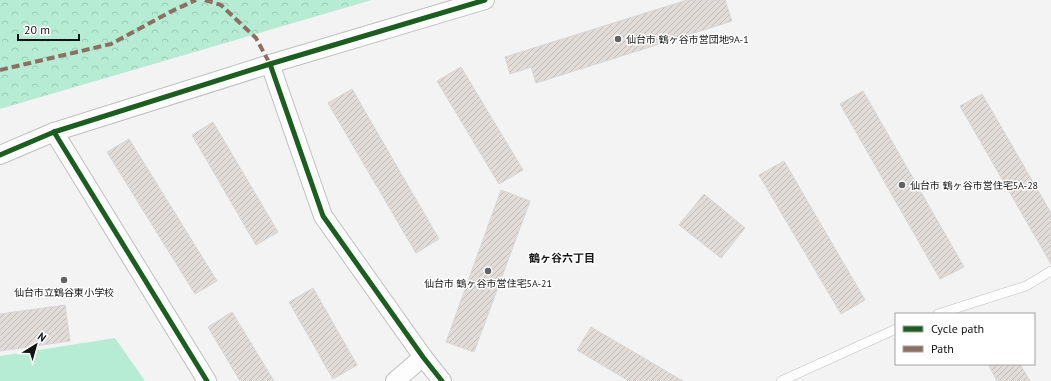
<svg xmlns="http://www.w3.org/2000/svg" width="1051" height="381" font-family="'PT Sans','Noto Sans JP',sans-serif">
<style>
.park{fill:url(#park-crowns)}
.pitch{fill:#b6ecd4}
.building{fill:url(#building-hatch);stroke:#d6d6d7}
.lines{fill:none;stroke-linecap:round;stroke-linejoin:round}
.lane-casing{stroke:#bfbfc0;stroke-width:10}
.street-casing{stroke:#bfbfc0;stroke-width:20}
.lane{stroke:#fdfdfd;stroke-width:9}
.street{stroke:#fdfdfd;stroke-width:18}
.quiet{stroke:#8d6e63;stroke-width:4;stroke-dasharray:8 4;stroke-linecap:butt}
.cycleway-casing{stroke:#fff;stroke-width:8}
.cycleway{stroke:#1b5e20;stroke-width:5}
.poi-dot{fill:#626262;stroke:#fff;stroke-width:1.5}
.labels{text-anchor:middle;stroke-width:3;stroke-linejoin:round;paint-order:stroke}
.poi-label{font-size:10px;fill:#141414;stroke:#fff;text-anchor:start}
.neighbourhood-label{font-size:11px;font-weight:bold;fill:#141414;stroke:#fff}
</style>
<defs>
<pattern id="park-crowns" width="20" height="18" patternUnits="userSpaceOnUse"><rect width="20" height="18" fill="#b6ecd4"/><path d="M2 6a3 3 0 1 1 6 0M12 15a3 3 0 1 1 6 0" fill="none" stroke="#9ccab5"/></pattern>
<pattern id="building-hatch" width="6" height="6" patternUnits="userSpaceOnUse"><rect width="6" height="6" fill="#e2dcd9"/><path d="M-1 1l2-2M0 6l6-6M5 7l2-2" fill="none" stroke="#c1bcb9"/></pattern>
</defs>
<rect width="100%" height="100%" fill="#f3f3f4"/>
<!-- park -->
<path class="park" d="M0 0H372L0 109Z"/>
<!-- pitch -->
<path class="pitch" d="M115 338 145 381H0V356Z"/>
<!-- building -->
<g class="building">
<path d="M687 0H725L732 21 536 83 531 67 510 74 505 57Z"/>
<path d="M461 67 523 170 499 184 437 81Z"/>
<path d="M352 89 439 239 416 253 328 103Z"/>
<path d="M863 91 964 267 940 279 840 104Z"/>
<path d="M982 94 1051 213V264L960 106Z"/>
<path d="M213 122 278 232 256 245 192 135Z"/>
<path d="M129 139 217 281 195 294 107 152Z"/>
<path d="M784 161 865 300 841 314 759 175Z"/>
<path d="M501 190 530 201 474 352 446 342Z"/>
<path d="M704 194 745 228 721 258 679 225Z"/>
<path d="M313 288 357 365 333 379 289 302Z"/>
<path d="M65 305 70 341 0 351V314Z"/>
<path d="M232 312 274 381H240L208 327Z"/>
<path d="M591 327 683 381H629L577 350Z"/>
<path d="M988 364H1020L1030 381H997Z"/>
</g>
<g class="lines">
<!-- lane casing -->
<g class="lane-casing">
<g id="lane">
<path d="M938 314 1026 286 1051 271"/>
<path d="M781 381 896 329"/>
</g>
</g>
<!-- street casing -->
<g class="street-casing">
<g id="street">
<path d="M270 64 323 216 423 357 442 381"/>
<path d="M54 132 207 381"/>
<path d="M0 155 54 132 270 64 485 0"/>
<path d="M395 381 423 357"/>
</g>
</g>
<!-- lane -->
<use href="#lane" class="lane"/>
<!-- street -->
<use href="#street" class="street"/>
<!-- quiet -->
<g class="quiet">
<path d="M205 0 221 5 256 38 270 64"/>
<path d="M0 70 111 44 172 11 196 0"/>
</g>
<!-- cycleway casing -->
<g class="cycleway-casing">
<g id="cycleway">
<path d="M270 64 323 216 423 357 442 381"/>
<path d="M54 132 207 381"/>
<path d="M0 155 54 132 270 64 485 0"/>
</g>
</g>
<!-- cycleway -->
<use href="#cycleway" class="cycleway"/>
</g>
<!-- markers -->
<g class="poi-dot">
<circle cx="618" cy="39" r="4"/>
<circle cx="902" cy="185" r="4"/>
<circle cx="488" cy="271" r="4"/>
<circle cx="64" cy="280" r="4"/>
</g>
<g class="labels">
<!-- poi labels -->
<g class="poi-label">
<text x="626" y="43">仙台市 鶴ヶ谷市営団地9A-1</text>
<text x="910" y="189">仙台市 鶴ヶ谷市営住宅5A-28</text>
<text x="488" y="287" text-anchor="middle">仙台市 鶴ヶ谷市営住宅5A-21</text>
<text x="64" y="296" text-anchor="middle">仙台市立鶴谷東小学校</text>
</g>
<!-- neighbourhood labels -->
<g class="neighbourhood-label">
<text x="562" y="262">鶴ヶ谷六丁目</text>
</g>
</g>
<!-- legend -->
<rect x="895" y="313" width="140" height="52" fill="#ffffff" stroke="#a1a1a1"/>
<rect x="903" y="326" width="20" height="6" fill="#1b5e20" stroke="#a1a1a1"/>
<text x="931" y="333" font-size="12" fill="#141414">Cycle path</text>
<rect x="903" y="346" width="20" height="6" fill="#8d6e63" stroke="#a1a1a1"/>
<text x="931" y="353" font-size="12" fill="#141414">Path</text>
<!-- north arrow -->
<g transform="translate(36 345) rotate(37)" stroke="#ffffff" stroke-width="3" paint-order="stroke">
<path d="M0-3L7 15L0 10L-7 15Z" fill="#141414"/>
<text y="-6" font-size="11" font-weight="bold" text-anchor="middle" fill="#141414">N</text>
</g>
<!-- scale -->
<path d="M18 34v6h61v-6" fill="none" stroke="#141414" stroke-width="2"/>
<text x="24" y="34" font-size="12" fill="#141414" stroke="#ffffff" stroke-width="3" paint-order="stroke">20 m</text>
</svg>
